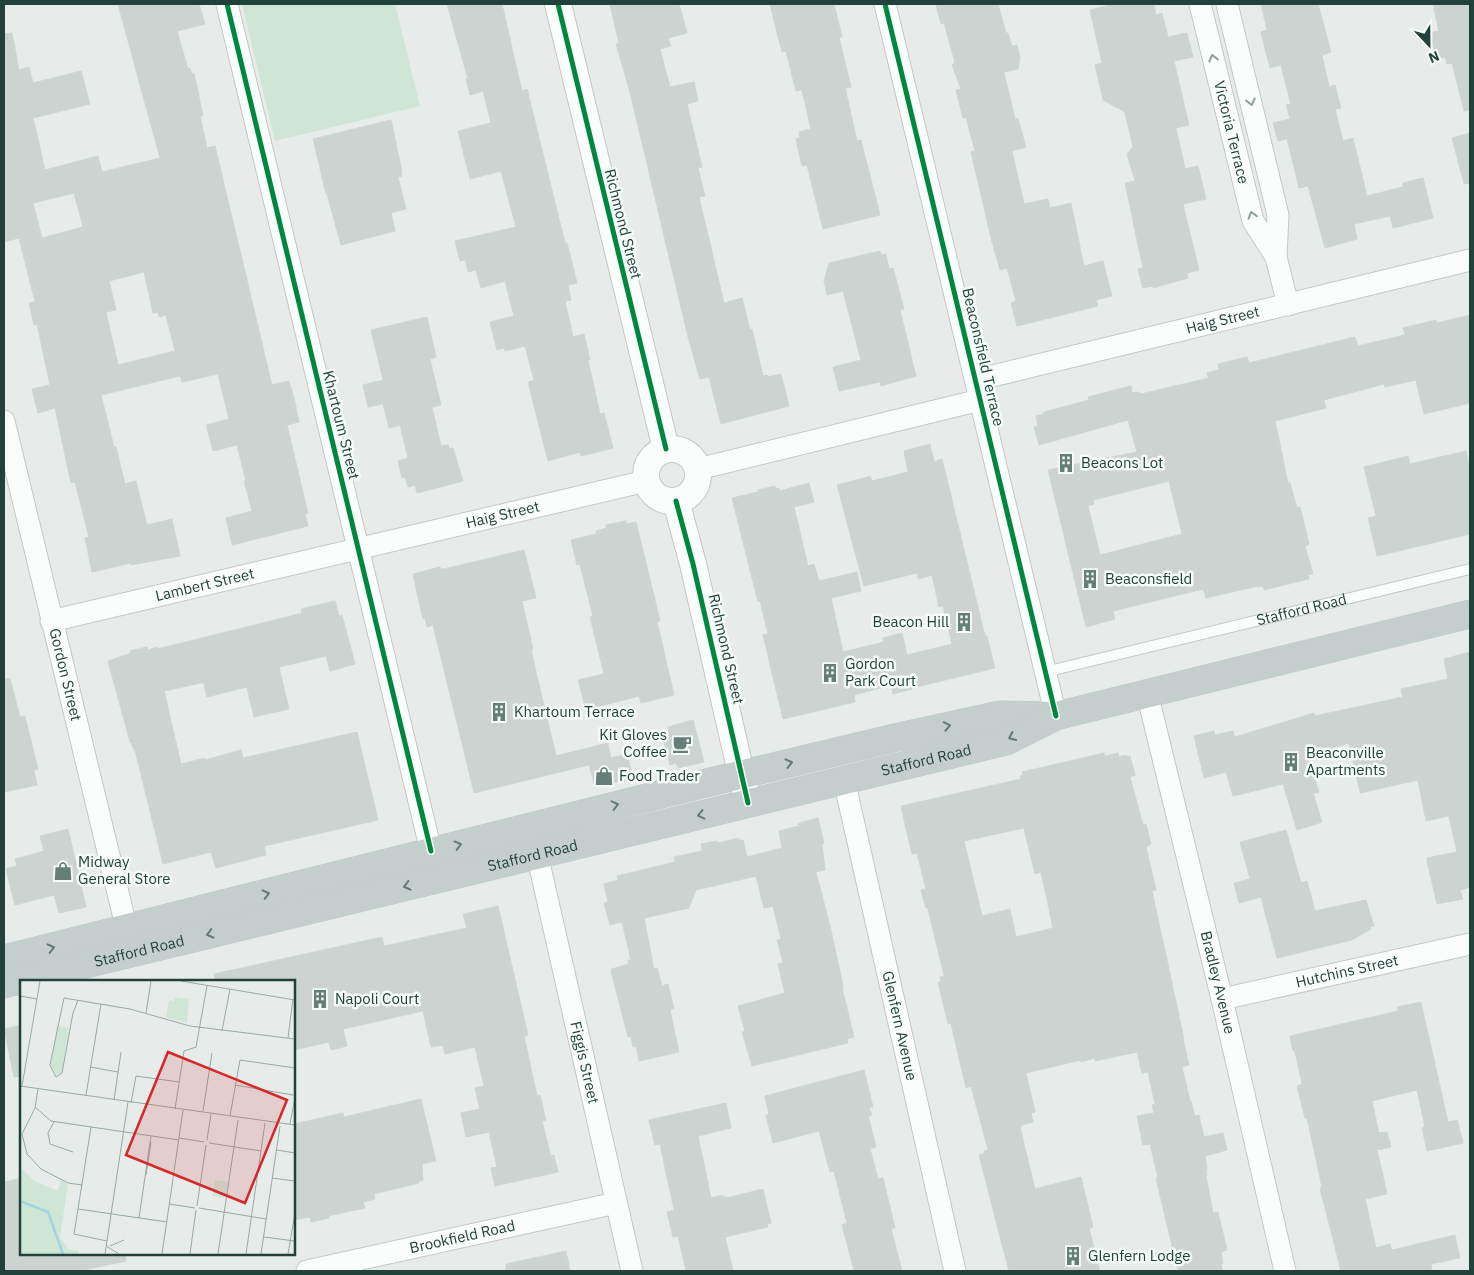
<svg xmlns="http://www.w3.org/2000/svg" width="1474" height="1275" font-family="'IBM Plex Sans',sans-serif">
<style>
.green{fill:#cfe6d7}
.building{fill:#cdd3d1;stroke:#cfd5d3;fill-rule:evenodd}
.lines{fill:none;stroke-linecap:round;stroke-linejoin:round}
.service-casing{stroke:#c4c9c7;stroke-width:12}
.minor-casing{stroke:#c4c9c7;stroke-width:23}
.tertiary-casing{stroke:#c4c9c7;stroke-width:28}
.trunk-casing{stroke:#c1cbc9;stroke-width:29}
.service{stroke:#fbfcfc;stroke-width:10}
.minor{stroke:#fbfcfc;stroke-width:21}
.tertiary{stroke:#fbfcfc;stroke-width:26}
.trunk{stroke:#c4cecc;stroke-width:28}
.cycleway-casing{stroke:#f5fbf8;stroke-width:8}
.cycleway{stroke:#00873e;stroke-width:5}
.oneway{stroke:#8e9f9c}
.oneway2{stroke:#627a75}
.labels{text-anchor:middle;stroke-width:5;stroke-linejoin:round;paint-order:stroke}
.street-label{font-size:15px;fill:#21423b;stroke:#f5fbf8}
.poi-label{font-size:15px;fill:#21423b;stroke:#f5fbf8;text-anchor:start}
.inset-river{fill:none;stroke:#a4d4dd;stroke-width:2.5}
.inset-road{fill:none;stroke:#98a8a4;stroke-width:1}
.view{fill:#d62828;fill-opacity:0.15;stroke:#d62828;stroke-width:2.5}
.inset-edge{fill:none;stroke:#21423b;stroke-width:2.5}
</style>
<rect width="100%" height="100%" fill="#e7ecea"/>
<!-- green -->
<path class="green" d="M242 4H395L420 106 275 141Z"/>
<!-- building -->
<g class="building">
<path d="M118 4H199L205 24 177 31 188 69 190 68 192 74H194L198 92 203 116H200L207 148 215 146 272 385 289 381 295 402 299 422 287 425 308 513 305 514 308 526 232 545 226 518 252 511 244 481H246L237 445 213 451 206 425 229 419 218 374 182 382 180 376 101 395 114 447H116L125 484 136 481 147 525 172 519 180 556 131 565V563L92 572 85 538 89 537 75 482 71 483 55 408 38 413 32 389 50 385 37 324 34 325 29 303 35 302 19 238 4 242V34L12 33 19 70 29 67 33 83 81 71 90 104 33 118 45 170 98 156 102 172 160 158ZM74 193 83 227 42 238 33 203ZM144 272 153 313 158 312 159 317 166 315 175 351 118 365 106 312 116 310 109 281Z"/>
<path d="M447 4H502L522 91 527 89 565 243H567L577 283 568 285 571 300 565 301 573 337 584 334 590 360H588L600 414 604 413 613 448 581 456 580 452 548 461 528 382 534 380 525 346 505 351 504 348 497 350 490 322 514 316 505 281 481 288 476 270 468 272 465 260 460 261 455 241 516 227 501 171 470 179 458 131 491 123 483 91 470 95 466 79H468Z"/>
<path d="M610 4H679L687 33 668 38 671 46 660 49 670 87 694 82 698 101 687 104 702 167 698 168 705 196 699 197 724 303 742 298 750 330 752 329 763 376 767 375 768 377 781 374 789 406 721 424 709 377 700 379 688 337 630 92 616 44 619 43Z"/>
<path d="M770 4H834L842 37 839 38 851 87 845 88 857 141 861 140 880 215 823 229 807 165 802 166 796 139 800 138 799 132 811 129 802 90 796 91 786 51 782 52Z"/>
<path d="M936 4H998L1006 33H1008L1012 46 1017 45 1020 58 1018 69 1004 72 1015 119H1018L1026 147 1012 151 1024 204 1048 199 1050 208 1071 203 1084 266 1103 261 1112 296 1096 300 1098 306 1017 326 1011 303 1016 301 1007 268 1000 270 992 242 971 152 975 151 966 117 963 118 956 90 961 89 952 65 955 62 944 23 941 24Z"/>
<path d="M1114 4H1154L1156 15 1162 13 1168 37 1187 33 1193 57 1174 61 1189 125 1176 128 1185 169 1198 166 1206 199 1183 204 1199 270 1187 273 1188 278 1153 288V286L1143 288 1138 269 1143 268 1125 183 1135 181 1127 154 1133 147 1125 112 1103 100 1095 65 1102 63 1090 10Z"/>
<path d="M1261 4H1318L1331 52 1322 55 1329 87 1335 85 1341 108 1335 109 1343 141 1353 138 1367 196 1403 187V183L1423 178 1433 218 1393 228 1390 216 1354 224 1357 239 1325 248 1308 186 1299 188 1287 139 1278 141 1273 123 1290 119 1286 105 1291 104 1281 65 1270 68 1261 32 1267 30Z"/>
<path d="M1433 4H1470V110L1464 111 1452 63 1447 64 1445 57 1436 59 1430 33 1439 31Z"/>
<path d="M391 120 402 172 401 173 402 176 398 177 406 209 391 213 395 231 341 245 327 194H326L313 139Z"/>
<path d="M1470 133V183L1464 184 1452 138Z"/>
<path d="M880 251 881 255 886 254 889 269 893 268 904 309 900 310 916 376 881 386 880 382 839 391 833 367 861 360 843 291 827 295 824 281 829 263Z"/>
<path d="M1470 315V403L1424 414 1416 380 1385 387 1384 384 1324 400 1326 408 1275 421 1288 483H1290L1297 508 1300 507 1309 544 1305 546 1313 574 1308 575 1309 579 1264 590 1263 586 1258 587V586L1206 598 1203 589 1113 611 1115 619 1086 627 1048 470 1137 452 1128 420 1039 445 1034 427 1038 426 1036 416 1044 414V412L1089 400 1088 397 1131 386 1132 393 1138 392 1141 394 1209 378 1207 373 1219 370 1218 364 1247 357 1249 363 1355 337 1358 346 1405 335 1403 328 1436 320 1437 323ZM1169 481 1182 534 1100 555 1088 506 1094 504 1093 500Z"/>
<path d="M427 317 436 357 430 359 441 405 432 407 441 446 448 445 449 449 453 448 463 481 417 493 415 485 408 487 405 477 402 478 398 461 408 458 400 425 389 428 383 404 368 407 363 385 383 380 371 330Z"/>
<path d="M930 444 934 462 942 459 985 636H987L995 668 912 688V689L893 694 891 685 854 695 855 702 783 719 763 635 768 634 760 601 758 602 732 498 758 492V490L775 486 776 489 779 488V491L809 483 814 502 794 507 808 566 814 564 819 581 857 572 861 591 831 598 843 652 884 642 883 638 902 633 907 655 952 644 943 606 939 607 932 575 918 579 917 573 864 586 837 485 868 477 870 476 872 481 908 472 904 451Z"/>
<path d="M1466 451 1470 470V534L1377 556 1368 518 1376 516 1364 467 1408 456 1410 464Z"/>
<path d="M626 521V524L636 522 660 621 657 622 674 695 641 703 639 696 586 710 578 680 604 674 590 617 593 616 580 564 577 565 571 540 596 534V531L606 528V525Z"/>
<path d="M524 550 536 598 522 601 533 649H531L534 663 556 756 608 743 611 758 627 754 633 778 595 787 589 765 474 793 433 625 427 627 425 618 423 619 413 574 440 567 441 569H444Z"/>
<path d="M335 601 339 616 342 615 355 664 330 671 326 656 279 667 289 709 254 717 247 687 207 697 204 683H201L164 691 181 764 205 758V760L241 750 243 758 357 732 378 820 264 846 266 855 216 868 211 852 163 864 135 750H134L131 742H130L108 661 131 653 130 651 147 647 148 650 157 647V649L283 618 302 613 301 609Z"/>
<path d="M1470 652V887L1460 890 1463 899 1437 904 1427 861V858L1457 852 1449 816 1426 821 1418 780 1360 793 1349 743 1308 756 1319 792 1313 793 1322 822 1297 830 1283 784 1233 796 1226 772 1204 778 1194 736 1214 731 1215 735 1233 731 1235 737 1314 713 1315 716 1403 697 1401 689 1448 679 1444 659Z"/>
<path d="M10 678 20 717 25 716 38 769 34 770 37 785 4 792V679Z"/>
<path d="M693 720 704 762 678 768 676 763 670 765 662 734 669 732 668 727Z"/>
<path d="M1104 753 1105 756 1118 753 1119 757 1126 755 1127 757 1130 756 1135 775 1130 777 1143 825 1146 824 1151 844 1146 847 1156 890 1152 891 1184 1039H1183L1189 1065 1182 1067 1190 1101H1191L1195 1116 1199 1115 1204 1137 1223 1133 1227 1150 1205 1156 1207 1169H1206L1207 1176H1206L1213 1213 1218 1212 1227 1250 1221 1252 1223 1263 1221 1264 1223 1271H1178L1156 1178H1158L1150 1144 1143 1145 1137 1116 1154 1113 1152 1105 1155 1104 1148 1072 1142 1073 1137 1052 1095 1061V1058L1081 1062V1060L1026 1073 1035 1112 1031 1113 1033 1122 1022 1125V1126L1020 1127 1035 1189 1081 1177 1093 1227 1089 1228 1100 1271H1009L979 1155 984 1154V1151L988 1150 971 1086 966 1088 951 1023 948 1024 938 982H941L940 977 944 976 928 908H926L921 890 926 889 917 853 912 854 901 806 1021 779 1020 776 1023 775 1022 772ZM1024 828 1035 874 1041 872 1053 928 1016 937 1010 909 982 916 964 841Z"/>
<path d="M818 818 824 843 822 844 825 870 816 872 831 930 842 981 843 988H842L854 1037 847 1039 848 1043 752 1066 742 1032 745 1031 738 1006 785 993 778 964 783 963 777 940 781 939 773 906 764 908 756 876 696 890 689 908 644 918 654 969 657 968 662 986 668 984 674 1008 670 1010 679 1052 639 1061 636 1046 633 1047 631 1036 628 1037 611 971 612 969 629 964 628 960H631L622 922 610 925 604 903 608 902 604 884 618 880 617 876 675 862 674 857 702 851 701 844 717 841 718 843 739 838V840H743L747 857 782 848 779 831 799 826 798 824 803 822Z"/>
<path d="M68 829 86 907 59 913 54 895 15 905 6 869 17 866 15 859 44 851 40 836Z"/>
<path d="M1286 830 1301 883 1307 881 1315 911 1366 900 1374 926 1370 927 1371 929 1352 940 1277 958 1261 897 1239 903 1234 883 1250 879 1240 842Z"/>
<path d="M498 906 528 1035 524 1036 537 1096 540 1095 546 1120 542 1121 551 1156 554 1155 558 1172 495 1186 491 1168 497 1167 489 1132 466 1137 461 1113 480 1109 475 1088 484 1086 475 1047 445 1054 443 1045 431 1047 423 1011 343 1029 347 1046 331 1050 329 1042 294 1050V981H215L214 974 382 937 384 946 467 928 463 914Z"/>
<path d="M1421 1002 1448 1122 1457 1120 1463 1143 1427 1151 1422 1128 1425 1127 1417 1090 1372 1101 1379 1133 1387 1132 1391 1147 1377 1150 1387 1194 1365 1199 1376 1248 1390 1244 1392 1250 1455 1235 1460 1258 1431 1264 1432 1271H1341L1320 1188 1322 1187 1307 1118H1305L1297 1086 1302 1084 1295 1051H1293L1290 1036 1398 1011 1397 1007Z"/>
<path d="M21 1025V1076L14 1077 4 1029Z"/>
<path d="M864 1070 873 1107H869L872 1115 868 1116 876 1147 870 1149 878 1179 883 1178 895 1228H891L902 1271H854L842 1225 847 1223 834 1171 830 1172 819 1131 773 1143 766 1115 769 1114 765 1096Z"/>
<path d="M421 1099 436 1161 422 1164 423 1180 419 1181V1183L374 1194 375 1199 363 1202 365 1208 328 1216 329 1218 311 1222 310 1217 294 1220V1124L343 1113 344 1117Z"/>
<path d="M726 1103 731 1128 698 1136 711 1198 723 1195 724 1197H727V1198L763 1189 771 1223 767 1224 768 1227 725 1237 733 1271H686L678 1236 673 1237 667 1212 674 1210 660 1144 655 1145 649 1120Z"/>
<path d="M18 1179 21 1191V1254H125L126 1261 79 1271H4V1182Z"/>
<path d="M566 1251 570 1271H506V1264Z"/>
</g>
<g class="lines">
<!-- service casing -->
<g class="service-casing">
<g id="service">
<path id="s1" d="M1045 672 1470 569"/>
</g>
</g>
<!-- minor casing -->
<g class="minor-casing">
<g id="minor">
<path d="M227 4 431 851"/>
<path d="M885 4 1056 716"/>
<path id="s2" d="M1200 4 1253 221 1276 257"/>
<path d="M1227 4 1278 215 1276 257 1288 305"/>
<path id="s3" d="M976 380 1470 260"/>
<path id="s4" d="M4 421 127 930"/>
<path d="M698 469 980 400"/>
<path id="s5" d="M51 621 646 481"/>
<path id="s6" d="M1147 693 1222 999 1285 1271"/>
<path id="s7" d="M844 780 955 1271"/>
<path id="s8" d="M537 854 632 1271"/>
<path id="s9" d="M1222 999 1470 944"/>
<path id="s10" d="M307 1271 616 1203"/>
</g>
</g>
<!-- tertiary casing -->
<g class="tertiary-casing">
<g id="tertiary">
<path d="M558 4 666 449"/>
<circle cx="672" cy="475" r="26"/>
<path d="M676 501 693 564 748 803"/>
</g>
</g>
<!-- trunk casing -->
<g class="trunk-casing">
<g id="trunk">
<path d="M4 959 702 784 894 738 1000 715 1052 716"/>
<path id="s11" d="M4 984 1006 741 1056 716 1470 614"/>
</g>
</g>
<!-- service -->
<use href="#service" class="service"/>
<!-- minor -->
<use href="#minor" class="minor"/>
<!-- tertiary -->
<use href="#tertiary" class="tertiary"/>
<!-- trunk -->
<use href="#trunk" class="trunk"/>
<!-- cycleway casing -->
<g class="cycleway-casing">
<g id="cycleway">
<path d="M227 4 431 851"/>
<path d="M558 4 666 449"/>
<path d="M885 4 1056 716"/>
<path d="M676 501 693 564 748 803"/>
</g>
</g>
<!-- cycleway -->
<use href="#cycleway" class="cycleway"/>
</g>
<!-- one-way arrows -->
<defs><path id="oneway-chevron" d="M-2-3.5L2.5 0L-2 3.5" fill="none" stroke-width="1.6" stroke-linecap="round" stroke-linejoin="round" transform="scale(1.25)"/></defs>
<g class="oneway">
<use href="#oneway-chevron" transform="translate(1213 58) rotate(-104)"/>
<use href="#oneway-chevron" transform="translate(1251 102) rotate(76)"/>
<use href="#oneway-chevron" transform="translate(1252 215) rotate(-107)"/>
</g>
<g class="oneway2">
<use href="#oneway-chevron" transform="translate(947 726) rotate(-11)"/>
<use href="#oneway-chevron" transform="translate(1012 737) rotate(155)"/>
<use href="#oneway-chevron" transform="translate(789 763) rotate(-14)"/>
<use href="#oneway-chevron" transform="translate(615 805) rotate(-14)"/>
<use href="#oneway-chevron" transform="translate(701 815) rotate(167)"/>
<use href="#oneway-chevron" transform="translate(458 845) rotate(-14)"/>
<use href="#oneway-chevron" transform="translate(407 886) rotate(166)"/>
<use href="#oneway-chevron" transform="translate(266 894) rotate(-14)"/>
<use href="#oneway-chevron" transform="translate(210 934) rotate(166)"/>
<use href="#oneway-chevron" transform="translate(51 948) rotate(-14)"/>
</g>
<!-- icons -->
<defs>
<g id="building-bare" transform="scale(1.5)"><path d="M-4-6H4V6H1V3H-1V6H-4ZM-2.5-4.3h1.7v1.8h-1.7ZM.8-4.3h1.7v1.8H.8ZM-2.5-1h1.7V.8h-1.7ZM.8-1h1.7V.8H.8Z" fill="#667e78" stroke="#f5fbf8" stroke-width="2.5" paint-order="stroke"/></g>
<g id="cafe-bare" transform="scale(1.5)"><path d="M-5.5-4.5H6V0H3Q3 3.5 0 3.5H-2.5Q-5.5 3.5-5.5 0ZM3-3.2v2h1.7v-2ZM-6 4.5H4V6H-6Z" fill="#667e78" stroke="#f5fbf8" stroke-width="2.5" paint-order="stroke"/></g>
<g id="shop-bare" transform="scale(1.5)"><path d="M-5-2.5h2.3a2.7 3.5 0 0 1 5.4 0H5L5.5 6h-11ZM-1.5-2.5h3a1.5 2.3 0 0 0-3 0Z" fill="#667e78" stroke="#f5fbf8" stroke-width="2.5" paint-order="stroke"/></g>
</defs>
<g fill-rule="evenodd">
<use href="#building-bare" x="1066" y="463"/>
<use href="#building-bare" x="1090" y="579"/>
<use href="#building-bare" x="964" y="622"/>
<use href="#building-bare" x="830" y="673"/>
<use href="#building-bare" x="499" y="712"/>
<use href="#cafe-bare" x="682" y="744"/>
<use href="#building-bare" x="1291" y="762"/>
<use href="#shop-bare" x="604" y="776"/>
<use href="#shop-bare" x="63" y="871"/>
<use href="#building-bare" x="320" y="999"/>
<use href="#building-bare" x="1073" y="1256"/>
</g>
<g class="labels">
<!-- street labels -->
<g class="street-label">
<text dy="5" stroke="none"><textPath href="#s2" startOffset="132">Victoria Terrace</textPath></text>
<text transform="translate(623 224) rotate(76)" y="5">Richmond Street</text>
<text dy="5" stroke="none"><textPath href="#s3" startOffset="254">Haig Street</textPath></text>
<text transform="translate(983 357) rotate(77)" y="5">Beaconsfield Terrace</text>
<text transform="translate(341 425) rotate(76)" y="5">Khartoum Street</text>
<text dy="5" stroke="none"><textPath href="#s5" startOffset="464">Haig Street</textPath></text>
<text dy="5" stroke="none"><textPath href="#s5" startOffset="158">Lambert Street</textPath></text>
<text dy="5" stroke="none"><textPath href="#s1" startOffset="264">Stafford Road</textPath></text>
<text transform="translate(726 649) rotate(77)" y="5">Richmond Street</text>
<text dy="5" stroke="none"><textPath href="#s4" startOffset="261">Gordon Street</textPath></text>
<text dy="5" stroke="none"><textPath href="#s11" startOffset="949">Stafford Road</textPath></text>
<text dy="5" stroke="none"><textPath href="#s11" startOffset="544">Stafford Road</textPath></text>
<text dy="5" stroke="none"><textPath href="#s11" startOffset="139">Stafford Road</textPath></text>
<text dy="5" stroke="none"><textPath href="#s9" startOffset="128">Hutchins Street</textPath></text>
<text dy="5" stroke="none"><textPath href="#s6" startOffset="298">Bradley Avenue</textPath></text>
<text dy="5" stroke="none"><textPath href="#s7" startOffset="252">Glenfern Avenue</textPath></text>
<text dy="5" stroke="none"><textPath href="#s8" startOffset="214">Figgis Street</textPath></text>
<text dy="5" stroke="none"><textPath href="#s10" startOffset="159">Brookfield Road</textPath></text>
</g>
<!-- poi labels -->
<g class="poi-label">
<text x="1081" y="468">Beacons Lot</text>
<text x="1105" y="584">Beaconsfield</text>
<text x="949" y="627" text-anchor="end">Beacon Hill</text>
<text x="845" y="669">Gordon<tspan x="845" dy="17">Park Court</tspan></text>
<text x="514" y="717">Khartoum Terrace</text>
<text x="667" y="740" text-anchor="end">Kit Gloves<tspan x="667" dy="17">Coffee</tspan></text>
<text x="1306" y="758">Beaconville<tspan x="1306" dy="17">Apartments</tspan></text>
<text x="619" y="781">Food Trader</text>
<text x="78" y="867">Midway<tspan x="78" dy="17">General Store</tspan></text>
<text x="335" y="1004">Napoli Court</text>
<text x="1088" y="1261">Glenfern Lodge</text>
</g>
</g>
<!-- overview -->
<g transform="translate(20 980)">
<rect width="275" height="275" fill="#e7ecea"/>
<path d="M155 17 169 19 167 43 146 37 149 20 154 21ZM37 46 49 48 42 92 36 95 31 85ZM0 187 15 201 38 211 41 200 48 205 40 257 48 269 59 271V274H0ZM195 200 208 202 205 218 192 216Z" fill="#cfe6d7"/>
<path class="inset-river" d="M0 221 28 232 43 274"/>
<path class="inset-road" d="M161 1 275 20M0 16 17 19M126 33 131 1M202 51 210 9M268 58 273 19M70 87 98 92M36 97 30 85 44 18 110 29 170 46 275 59M36 97 42 93 53 33 58 20M215 105 273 115M0 106 275 145M2 106 20 1M18 109 15 128 2 154 7 174 21 189 48 203 62 205M66 115 81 24M94 120 101 72M111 123 116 96 159 102M15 127 31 141 159 160M155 129 164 71 176 67 187 6M183 131 192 73M210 136 220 80 275 88M34 142 28 153 30 164 53 172M270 144 275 118M71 147 54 254 87 261M159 158 184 162M187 160 191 134M189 163 241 171M257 170 275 173M126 195 131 162M252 198 275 201M149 224 175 228M177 226 186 165M179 228 246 239M58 229 147 242M119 238 131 156M244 257 275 261M86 266 99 274M90 266 104 260M85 274 108 122M142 274 163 130M170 274 176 230M198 274 218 140M226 274 245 143M241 274 260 146M268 274 275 233"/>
<path class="view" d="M148 72 267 120 225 223 106 175Z"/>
<rect width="275" height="275" class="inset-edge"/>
</g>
<!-- border -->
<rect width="1474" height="1275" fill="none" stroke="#21423b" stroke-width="10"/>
<!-- north arrow -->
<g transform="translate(1429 45) rotate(158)" stroke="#f5fbf8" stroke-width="4" paint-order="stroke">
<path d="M0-4L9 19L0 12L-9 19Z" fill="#21423b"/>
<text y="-8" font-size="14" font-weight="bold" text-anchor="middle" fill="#21423b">N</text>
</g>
</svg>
